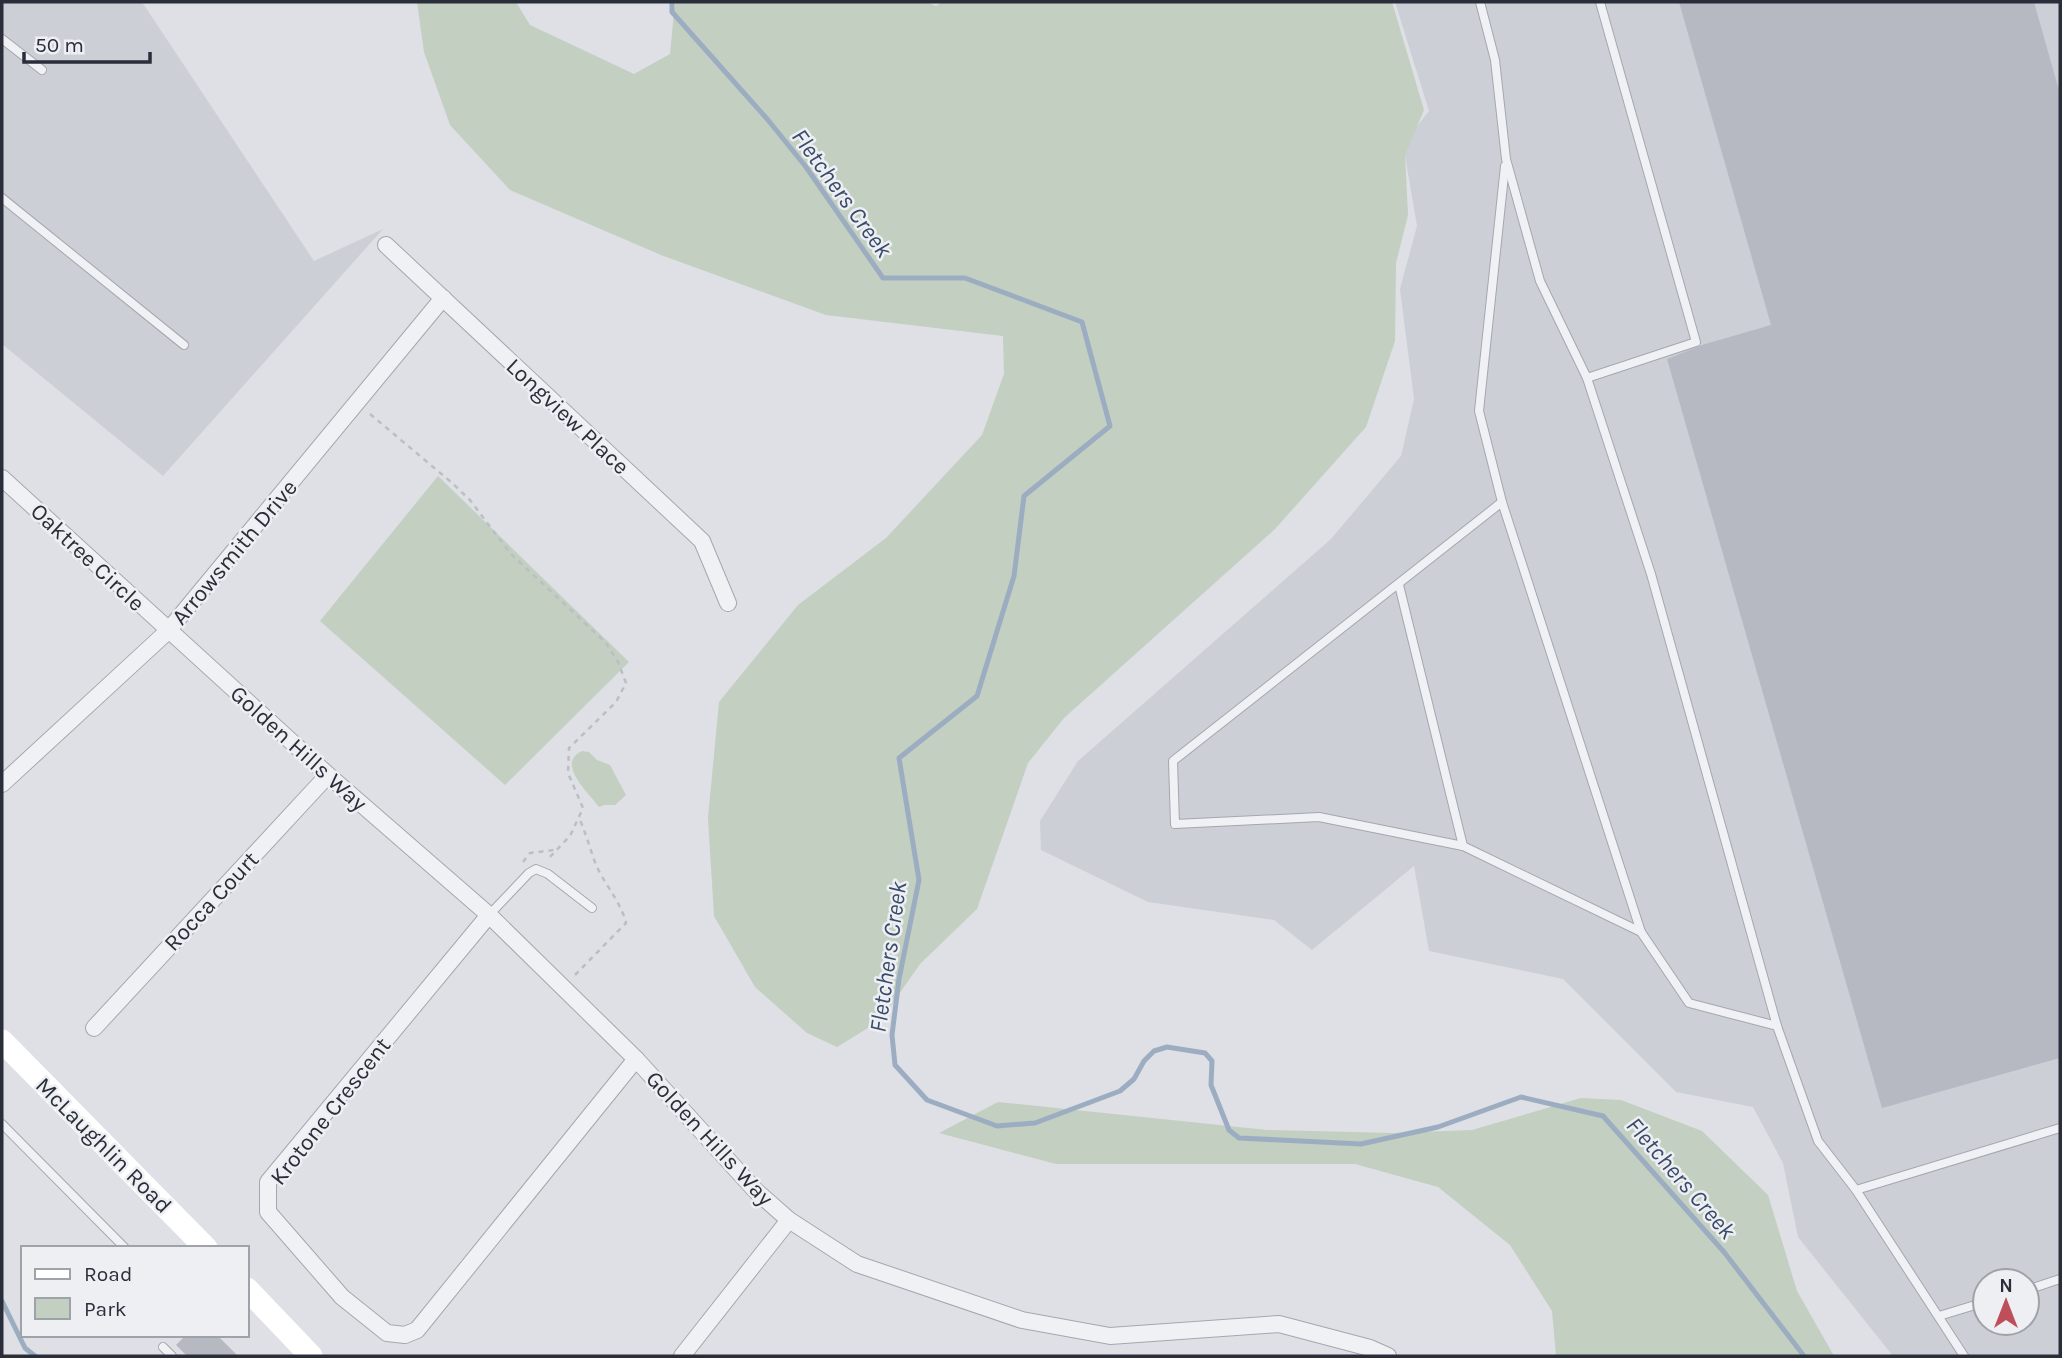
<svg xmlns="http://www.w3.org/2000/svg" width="2062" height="1358" font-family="Karla,sans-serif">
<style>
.built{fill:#cccfd6;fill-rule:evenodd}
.green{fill:#c3cfc0}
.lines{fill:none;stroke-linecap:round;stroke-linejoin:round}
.stream{stroke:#9cadc2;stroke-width:5}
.building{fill:#b6b9c2}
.lane-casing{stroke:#a4a7af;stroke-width:10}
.street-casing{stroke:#a4a7af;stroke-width:18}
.path{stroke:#bcbec4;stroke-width:2.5;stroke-dasharray:5 5;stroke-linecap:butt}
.lane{stroke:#f0f1f4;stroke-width:8}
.street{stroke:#f0f1f4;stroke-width:16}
.secondary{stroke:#fff;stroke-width:23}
.labels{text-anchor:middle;stroke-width:5;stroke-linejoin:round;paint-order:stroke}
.street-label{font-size:23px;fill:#292e3a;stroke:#edeff3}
.water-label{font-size:24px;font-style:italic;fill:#384b6a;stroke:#edeff3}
</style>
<rect width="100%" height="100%" fill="#dee0e6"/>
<!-- built -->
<g class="built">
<path d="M2 2H142L314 261 383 229 163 476 2 344Z"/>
<path d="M1395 2H2060V1356H1893L1798 1237 1783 1163 1753 1107 1676 1092 1563 979 1429 951 1414 866 1312 950 1274 920 1148 902 1041 850 1040 821 1078 761 1331 539 1401 456 1414 399 1400 289 1417 226 1403 144 1429 111ZM1985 1281H2027V1323H1985Z"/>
</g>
<!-- green -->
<g class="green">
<path d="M417 2H516L530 25 634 74 670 54 675 2H927L936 6 942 2H1392L1424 110 1405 155 1408 215 1396 263 1395 341 1366 427 1275 529 1064 718 1028 763 977 909 920 964 881 1020 837 1047 807 1033 755 987 714 916 708 818 719 702 798 605 886 538 982 435 1004 374 1003 336 826 315 661 255 510 190 450 125 424 52Z"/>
<path d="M438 476 629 662 505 785 320 621Z"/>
<path d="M582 751 589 752 597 760 610 765 626 795 615 805H604L599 807C589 793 555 763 582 751Z"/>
<path d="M1581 1098 1621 1100 1702 1131 1768 1195 1797 1291 1834 1356H1556L1552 1311 1510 1245 1438 1187 1355 1164H1056L939 1133 998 1102 1267 1130 1393 1133 1472 1130Z"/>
</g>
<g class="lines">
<!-- stream -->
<g class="stream">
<path d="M672 2V12L768 120 806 167 883 278H965L1082 322 1110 426 1024 496 1014 576 977 696 899 758 919 880 899 979 892 1035 895 1065 927 1100 997 1126 1035 1123 1120 1091 1134 1079 1144 1061 1154 1051 1167 1047 1205 1053 1212 1061 1211 1085 1229 1130 1239 1138 1361 1144 1438 1127 1521 1097 1603 1116 1724 1252 1804 1356"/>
<path d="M2 1301 25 1348 35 1356"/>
</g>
</g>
<!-- building -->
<g class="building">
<path d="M1679 2H2034L2060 94V1058L1882 1108 1667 359 1702 345 1771 325Z"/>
<path d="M186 1335H217L238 1356H187L176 1345Z"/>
</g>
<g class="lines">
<!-- lane casing -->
<g class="lane-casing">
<g id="lane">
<path d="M1480 2 1495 60 1506 159 1540 281 1587 378 1651 574 1777 1026 1818 1141 1856 1190 2060 1128"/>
<path d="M2 39 42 70"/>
<path d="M1505 166 1479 411 1502 502 1641 932 1689 1003 1777 1026"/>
<path d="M2 198 184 345"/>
<path d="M1587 378 1696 342 1600 2"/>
<path d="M1502 502 1173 761 1175 824 1319 817 1463 846 1641 932"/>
<path d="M1399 585 1463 846"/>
<path d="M489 915 529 873 536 869 548 874 592 908"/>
<path d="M2 1124 125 1248"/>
<path d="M1856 1190 1964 1356"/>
<path d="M2027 1290 2060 1279"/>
<path d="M1939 1316 1985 1302"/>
<path d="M163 1347 172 1356"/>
</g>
</g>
<!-- street casing -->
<g class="street-casing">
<g id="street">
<path d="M386 245 702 541 728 603"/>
<path d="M2 478 328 775 489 915 636 1059 755 1190 789 1220 857 1264 1022 1320 1110 1336 1279 1324 1370 1348 1388 1356"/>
<path d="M2 784 168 631 443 298"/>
<path d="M489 915 268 1182V1212L342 1297 387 1333 405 1335 417 1330 636 1059"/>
<path d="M94 1028 328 775"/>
<path d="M682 1356 789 1220"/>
</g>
</g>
<!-- path -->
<g class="path">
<path d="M370 414 451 482 470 500 510 553 606 643 618 662 626 683 616 702 569 748 568 773 583 808 570 836 548 859"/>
<path d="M523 862 530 853 554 850"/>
<path d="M575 975 626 923C621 902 605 885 596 865 590 849 586 833 579 818"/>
</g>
<!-- lane -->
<use href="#lane" class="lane"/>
<!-- street -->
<use href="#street" class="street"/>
<!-- secondary -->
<g class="secondary">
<path d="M2 1041 206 1248"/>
<path d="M247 1289 311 1356"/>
</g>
</g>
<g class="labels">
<!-- street labels -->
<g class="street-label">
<text transform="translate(568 416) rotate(43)" y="8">Longview Place</text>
<text transform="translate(234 552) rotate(-50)" y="8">Arrowsmith Drive</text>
<text transform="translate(88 557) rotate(43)" y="8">Oaktree Circle</text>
<text transform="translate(299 748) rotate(42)" y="8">Golden Hills Way</text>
<text transform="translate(211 901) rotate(-47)" y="8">Rocca Court</text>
<text transform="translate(330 1111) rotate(-52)" y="8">Krotone Crescent</text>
<text transform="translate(710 1138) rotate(47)" y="8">Golden Hills Way</text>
<text transform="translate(104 1145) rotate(45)" y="8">McLaughlin Road</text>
</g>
<!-- water labels -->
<g class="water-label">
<text transform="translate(842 193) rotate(54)" y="8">Fletchers Creek</text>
<text transform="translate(888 957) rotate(-82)" y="8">Fletchers Creek</text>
<text transform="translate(1681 1178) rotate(49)" y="8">Fletchers Creek</text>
</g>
</g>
<!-- border -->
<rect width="2062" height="1358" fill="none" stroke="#292e3a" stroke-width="7"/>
<!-- legend -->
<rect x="21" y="1246" width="228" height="91" fill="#edeff3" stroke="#9fa2a9" stroke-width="2"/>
<rect x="35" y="1269" width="35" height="10" fill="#ffffff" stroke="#9fa2a9" stroke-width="2"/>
<text x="84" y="1281" font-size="21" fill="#292e3a">Road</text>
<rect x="35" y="1298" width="35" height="21" fill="#c3cfc0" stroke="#9fa2a9" stroke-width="2"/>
<text x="84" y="1316" font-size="21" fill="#292e3a">Park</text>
<!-- north arrow -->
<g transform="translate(2006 1302)"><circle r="33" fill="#edeff3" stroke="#9fa2a9" stroke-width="2"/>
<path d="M0-5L12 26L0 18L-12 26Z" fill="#be4f5a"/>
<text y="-10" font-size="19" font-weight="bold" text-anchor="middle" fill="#292e3a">N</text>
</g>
<!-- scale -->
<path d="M24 52v10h126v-10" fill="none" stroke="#292e3a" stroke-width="3.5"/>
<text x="35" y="52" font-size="21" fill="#292e3a" stroke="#edeff3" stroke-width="5" paint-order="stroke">50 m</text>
</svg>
